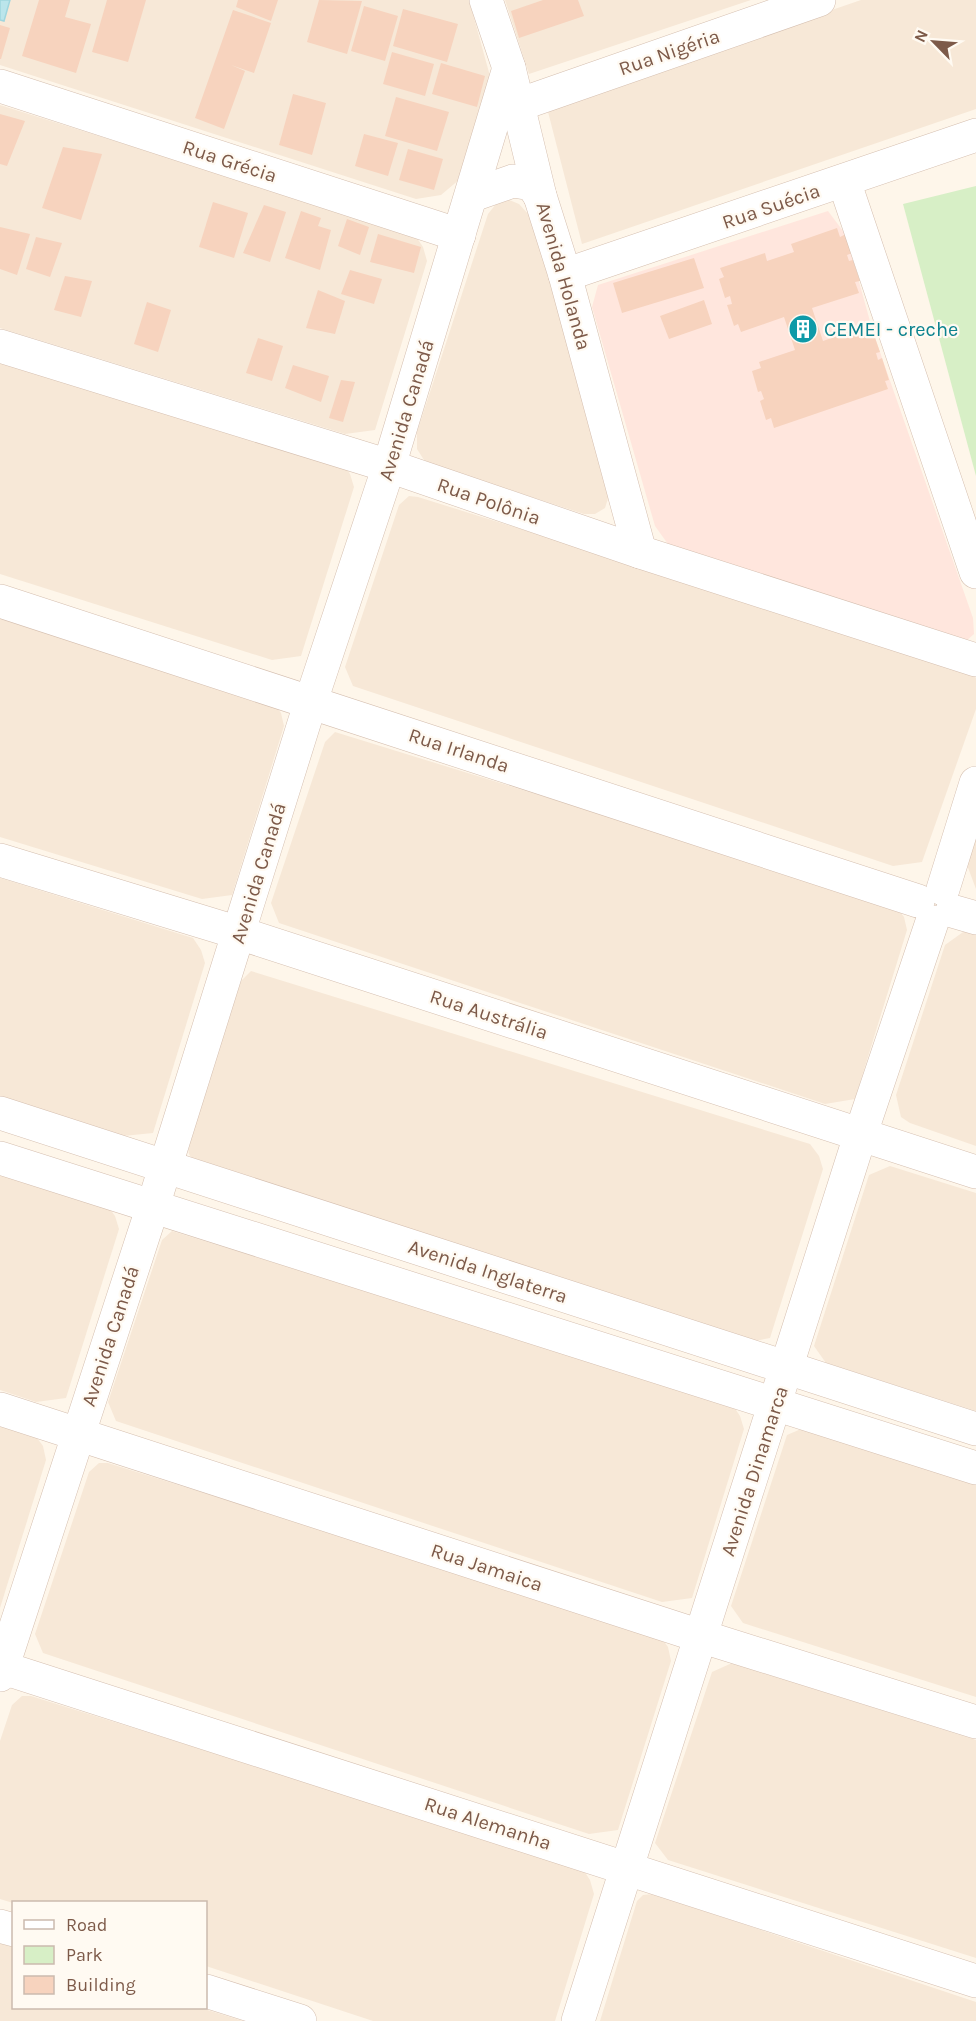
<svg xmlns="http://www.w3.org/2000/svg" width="976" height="2021" font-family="Karla,sans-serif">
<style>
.residential{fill:#f7e8d7}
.commercial{fill:#ffe6dd}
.green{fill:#d7efc6}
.water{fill:#bbe5eb;stroke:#a0d6de;stroke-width:1.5}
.building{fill:#f7d3be}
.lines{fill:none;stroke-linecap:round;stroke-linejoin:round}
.minor-casing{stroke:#d5bfb0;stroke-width:34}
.minor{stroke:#fff;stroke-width:33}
.labels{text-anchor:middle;stroke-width:4.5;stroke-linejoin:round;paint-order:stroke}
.street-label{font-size:20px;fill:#7d5a49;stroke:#fffaf2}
.culture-label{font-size:20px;fill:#0d838f;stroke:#fffaf2;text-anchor:start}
</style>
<rect width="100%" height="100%" fill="#fef6ea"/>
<!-- residential -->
<g class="residential">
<path d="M0 0H469L490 76 460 179 441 195 416 199 0 65Z"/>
<path d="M505 0H751L529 74Z"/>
<path d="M861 0H976V109L582 244 547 108Z"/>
<path d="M0 105 415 235 423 247 427 261 375 430 345 434 0 328Z"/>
<path d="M507 199 519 204 530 216 611 489 605 508 595 514H584L436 466 424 460 417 449V432L488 214 496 204Z"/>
<path d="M0 359 341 461 350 474 354 487 301 656 272 660 0 574Z"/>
<path d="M409 496 418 497 969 669 976 678V709L922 862 893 866 353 686 345 667 399 505Z"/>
<path d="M0 619 272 701 281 713 284 726 232 895 202 899 0 837Z"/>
<path d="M335 732 895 905 904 917 907 930 855 1099 825 1104 279 923 271 903 325 742Z"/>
<path d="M976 838V889L967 865Z"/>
<path d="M0 878 193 938 201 950 205 963 153 1133 123 1136 0 1096Z"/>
<path d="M966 930H976V1146L910 1123 901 1117 896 1095 945 945Z"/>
<path d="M251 971 810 1144 819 1156 823 1169 770 1338 755 1341 194 1162 189 1154 187 1142 241 981Z"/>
<path d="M890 1166 976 1193V1411L826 1363 814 1346 869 1175Z"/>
<path d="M0 1170 106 1204 115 1216 119 1229 66 1398 36 1402 0 1390Z"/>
<path d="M172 1231 732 1404 740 1416 744 1429 692 1598 662 1602 116 1421 108 1402 162 1240Z"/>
<path d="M0 1424 34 1434 43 1446 46 1460 0 1608Z"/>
<path d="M808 1426 976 1479V1697L743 1623 731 1606 787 1435Z"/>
<path d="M99 1463H108L659 1635 668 1647 671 1661 618 1830 589 1834 43 1653 35 1634 89 1472Z"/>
<path d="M732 1663 976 1740V1958L668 1860 655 1843 712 1672Z"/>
<path d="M22 1696H31L582 1868 590 1880 594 1894 555 2021H373L206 1966V1902L13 1903 0 1899V1741L12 1705Z"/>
<path d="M653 1894 976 2002V2021H600L637 1901 643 1895Z"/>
<path d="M0 1942 13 1946 14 2008H201L243 2021H0Z"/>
</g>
<!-- commercial -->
<path class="commercial" d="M828 211 846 235 873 332 973 618 974 634 964 643 673 551 655 526 592 307 598 285Z"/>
<!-- green -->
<path class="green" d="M976 186V476L903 204Z"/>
<!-- water -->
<path class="water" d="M0 0H10L4 21 0 20Z"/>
<!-- building -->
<g class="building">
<path d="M39 0H70L65 17 91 24 76 73 22 56Z"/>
<path d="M107 0H146L128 62 92 52Z"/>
<path d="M238 0H278L271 21 236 7Z"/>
<path d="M319 0 362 1 347 54 307 42Z"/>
<path d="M543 0H578L584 16 519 38 511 11Z"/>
<path d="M364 6 398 16 385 61 351 51Z"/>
<path d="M403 9 458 24 447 62 393 46Z"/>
<path d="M233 10 271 23 254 73 231 65 245 71 224 129 195 118Z"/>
<path d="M0 25 10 28 1 59H0Z"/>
<path d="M392 52 434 64 425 96 383 84Z"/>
<path d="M441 63 485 76 477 107 432 94Z"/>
<path d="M293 94 326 103 312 155 279 145Z"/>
<path d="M396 97 449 112 437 151 385 136Z"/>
<path d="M0 114 25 121 7 166 0 164Z"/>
<path d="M364 134 398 143 388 176 355 166Z"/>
<path d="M63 147 102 154 81 220 42 208Z"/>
<path d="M408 149 443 159 434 190 399 180Z"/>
<path d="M213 202 248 213 234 258 199 247Z"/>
<path d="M264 205 286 212 270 262 243 253Z"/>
<path d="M301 211 321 218 318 226 331 230 320 270 285 258Z"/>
<path d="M347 219 369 227 360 255 338 246Z"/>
<path d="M0 227 30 234 17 275 0 269Z"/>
<path d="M837 228 840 237 846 234 852 253 847 255 849 261 853 260 860 281 855 282 859 293 812 308 823 341 866 326 869 334 873 332 880 352 876 353 878 360 882 358 889 380 885 381 888 389 774 428 771 418 766 420 760 401 764 399 761 391 758 392 752 371 761 368 759 362 795 350 784 317 741 332 738 324 734 326 727 305 732 304 730 296 725 298 719 279 724 277 720 268 765 253 767 261 794 252 791 244Z"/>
<path d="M378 234 421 247 414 273 370 262Z"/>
<path d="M36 237 62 243 50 277 26 269Z"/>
<path d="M694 258 704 288 622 313 613 283Z"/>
<path d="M350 270 382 279 374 304 341 294Z"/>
<path d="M65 276 92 281 81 317 54 310Z"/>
<path d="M318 290 345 301 335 334 306 328Z"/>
<path d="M704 300 712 324 669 339 660 316Z"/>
<path d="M147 302 171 310 158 352 134 344Z"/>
<path d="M258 338 283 346 272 381 246 373Z"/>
<path d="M293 365 329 376 321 402 285 388Z"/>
<path d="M341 380 355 382 343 422 329 418Z"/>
</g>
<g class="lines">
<!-- minor casing -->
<g class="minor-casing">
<g id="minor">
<path d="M486 0 509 68 540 196 565 275 640 552"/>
<path d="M0 86 459 235"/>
<path d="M518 105 819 0"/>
<path d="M844 181 976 572"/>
<path d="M473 195 513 181 532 184 540 196"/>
<path d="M565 275 976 135"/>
<path d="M0 346 389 466 640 552 976 660"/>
<path d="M0 601 918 901"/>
<path d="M0 860 239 933 976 1172"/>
<path d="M943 889 976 783"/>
<path d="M952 911 976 918"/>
<path d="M0 1113 976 1429"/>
<path d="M0 1158 976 1468"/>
<path d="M0 1409 700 1636 976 1722"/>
<path d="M0 1667 976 1981"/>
<path d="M0 1675 153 1206 311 701 389 466 509 68"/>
<path d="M0 1926 14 1930"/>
<path d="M206 1991 300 2021"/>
<path d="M578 2021 860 1136 932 922"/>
</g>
</g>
<!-- minor -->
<use href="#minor" class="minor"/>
</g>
<!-- icons -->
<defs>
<g id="building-disc" transform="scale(1.5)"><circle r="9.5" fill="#0f9aa8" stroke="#fffaf2"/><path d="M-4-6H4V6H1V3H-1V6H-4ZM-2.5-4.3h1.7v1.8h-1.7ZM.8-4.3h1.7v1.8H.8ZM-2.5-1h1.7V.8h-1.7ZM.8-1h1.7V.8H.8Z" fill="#fff"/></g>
</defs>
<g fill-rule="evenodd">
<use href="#building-disc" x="803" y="329"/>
</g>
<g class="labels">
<!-- street labels -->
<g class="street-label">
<text transform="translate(669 52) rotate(-19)" y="7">Rua Nigéria</text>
<text transform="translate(230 161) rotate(18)" y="7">Rua Grécia</text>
<text transform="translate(771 206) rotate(-19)" y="7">Rua Suécia</text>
<text transform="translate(564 276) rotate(74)" y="7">Avenida Holanda</text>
<text transform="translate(406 410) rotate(-73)" y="7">Avenida Canadá</text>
<text transform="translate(489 501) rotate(19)" y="7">Rua Polônia</text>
<text transform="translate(459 750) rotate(18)" y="7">Rua Irlanda</text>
<text transform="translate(258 873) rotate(-73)" y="7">Avenida Canadá</text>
<text transform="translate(489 1014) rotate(18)" y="7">Rua Austrália</text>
<text transform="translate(488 1271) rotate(18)" y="7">Avenida Inglaterra</text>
<text transform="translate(110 1336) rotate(-72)" y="7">Avenida Canadá</text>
<text transform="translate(754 1471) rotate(-72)" y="7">Avenida Dinamarca</text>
<text transform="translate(487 1567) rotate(18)" y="7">Rua Jamaica</text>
<text transform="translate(488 1823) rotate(18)" y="7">Rua Alemanha</text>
</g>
<!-- culture labels -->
<g class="culture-label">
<text x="824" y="336">CEMEI - creche</text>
</g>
</g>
<!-- legend -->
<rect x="12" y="1901" width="195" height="108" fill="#fffaf2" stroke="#cbbaae" stroke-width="1.5"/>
<rect x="24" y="1920" width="30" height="9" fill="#ffffff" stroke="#cbbaae" stroke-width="1.5"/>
<text x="66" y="1931" font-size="18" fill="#7d5a49">Road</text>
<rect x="24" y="1946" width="30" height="18" fill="#d7efc6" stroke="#cbbaae" stroke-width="1.5"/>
<text x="66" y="1961" font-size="18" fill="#7d5a49">Park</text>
<rect x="24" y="1976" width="30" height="18" fill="#f7d3be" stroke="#cbbaae" stroke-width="1.5"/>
<text x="66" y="1991" font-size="18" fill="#7d5a49">Building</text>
<!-- north arrow -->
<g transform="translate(934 42) rotate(295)" stroke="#fffaf2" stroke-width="4.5" paint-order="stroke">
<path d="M0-4.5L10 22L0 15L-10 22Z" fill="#7d5a49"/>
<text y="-9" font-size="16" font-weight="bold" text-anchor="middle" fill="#7d5a49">N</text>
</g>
</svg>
